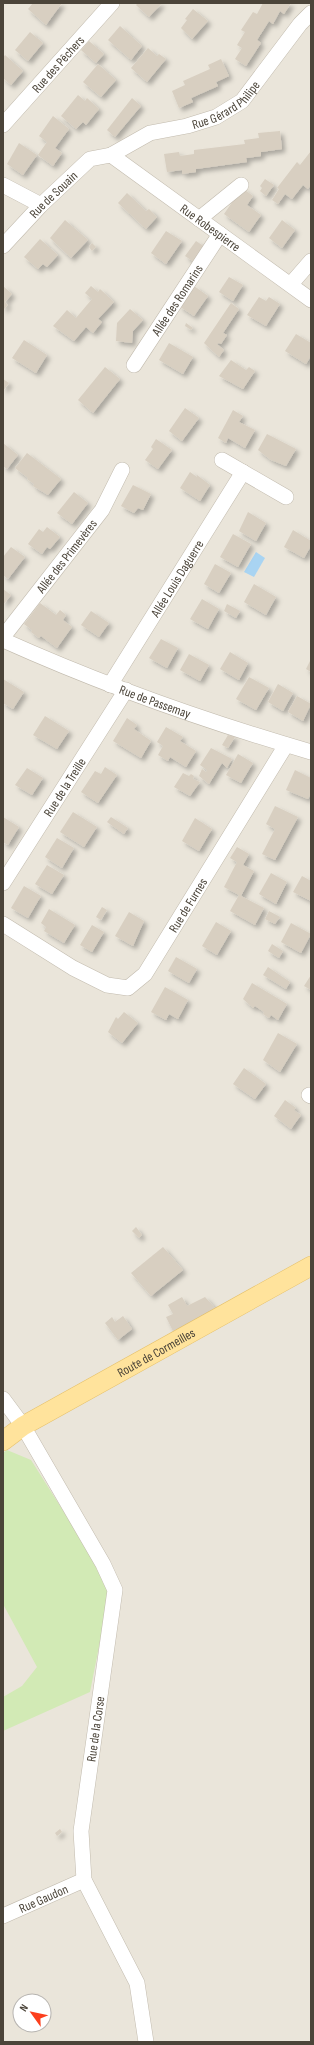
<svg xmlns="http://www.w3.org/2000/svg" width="314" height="2045" font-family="'Sofia Sans Condensed',sans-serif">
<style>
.residential{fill:#eae5da;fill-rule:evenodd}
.green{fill:#d2eab5}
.water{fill:#a9d4f2}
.building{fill:#d8cfc1;filter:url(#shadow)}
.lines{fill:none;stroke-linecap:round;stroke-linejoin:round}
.minor-casing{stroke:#c2bbae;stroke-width:16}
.major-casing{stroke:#e6c16a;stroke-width:20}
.minor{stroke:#fff;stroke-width:15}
.major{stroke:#ffe39c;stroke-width:19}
.labels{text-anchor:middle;stroke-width:3;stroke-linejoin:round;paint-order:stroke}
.street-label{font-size:13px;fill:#4b4439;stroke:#fff}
</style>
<defs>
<filter id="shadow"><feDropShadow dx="3.5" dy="3.5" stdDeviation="2" flood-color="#0004"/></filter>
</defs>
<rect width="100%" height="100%" fill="#f6f3ec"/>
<!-- residential -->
<path class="residential" d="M3 3H311V2042H3ZM20 2001H44V2025H20Z"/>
<!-- green -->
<path class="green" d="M7 1450 31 1460 107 1580 110 1591 90 1692 3 1731V1697L22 1686 37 1667 3 1604V1453Z"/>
<!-- water -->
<path class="water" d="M256 552 265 558 254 577 244 572Z"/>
<!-- building -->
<g class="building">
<path d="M33 3H62L46 25 28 9Z"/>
<path d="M138 3H162L149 17 136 5Z"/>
<path d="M263 3H291L284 14 280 11 273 24 269 21 257 40 261 43 246 66 235 59 242 48 237 45 245 32 241 30 253 12 257 14Z"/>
<path d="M193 9 208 21 192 39 181 28 187 20 185 19Z"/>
<path d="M120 26 142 46 131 60 108 40Z"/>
<path d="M30 32 43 43 28 61 15 50Z"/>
<path d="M89 41 104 54 96 63 81 50Z"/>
<path d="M148 48 157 56 159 54 166 59 147 82 131 68Z"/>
<path d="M5 55 23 71 11 85 3 78V58Z"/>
<path d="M221 59 229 76 216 82 218 86 191 98 193 102 179 108 172 91 185 85 183 81 210 69 208 65Z"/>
<path d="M98 64 116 80 101 97 83 82Z"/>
<path d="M78 95 85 101 87 98 99 109 86 125 83 122 76 129 61 116Z"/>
<path d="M132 98 141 106 115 137 107 130Z"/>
<path d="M53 116 69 129 55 148 62 153 53 166 38 155 47 142 39 136Z"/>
<path d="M280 131 282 149 261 152V156L246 158 247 162 196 169V172L182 174V170L167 172 164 154 179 152 180 156 194 154V150L245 144 244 140 259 138 258 133Z"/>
<path d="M19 143 37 155 23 175 7 164Z"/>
<path d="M311 151V185L308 189 303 185 292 199 285 194 278 204 272 200 279 189 277 188 297 162 300 165Z"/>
<path d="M265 179 274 185 266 196 260 191 262 188 260 186Z"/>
<path d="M242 188 253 196 247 205 261 215 249 232 224 214Z"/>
<path d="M127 193 146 211 149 209 157 217 146 229 118 203Z"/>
<path d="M65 220 88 240 71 258 50 238Z"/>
<path d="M282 220 295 230 282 248 269 238Z"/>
<path d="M166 231 182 241 166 264 151 253Z"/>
<path d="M40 239 58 255 47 267 43 264 38 269 24 257Z"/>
<path d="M196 241 205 247 194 262 185 256Z"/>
<path d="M92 243 96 247 92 251 89 247Z"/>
<path d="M229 277 243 285 233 301 219 292Z"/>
<path d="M3 286 12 294 5 302 8 305 3 310Z"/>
<path d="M91 286 98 292 100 289 114 302 98 319 102 322 93 333 86 327 74 341 53 326 67 310 76 318 92 299 85 293Z"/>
<path d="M194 286 208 296 194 316 179 306Z"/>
<path d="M259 297 266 301 269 297 280 304 266 326 247 315Z"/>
<path d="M231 303 239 309 223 333 227 335 221 344 219 343 217 344 224 350 219 357 204 343Z"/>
<path d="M130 309 143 320 133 331 132 343 116 341 117 323Z"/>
<path d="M186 323 193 328 191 330 185 326Z"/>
<path d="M296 334 311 343V356L306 364 285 351Z"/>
<path d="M24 340 47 355 36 373 12 358Z"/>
<path d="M169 343 193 357 183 374 159 360Z"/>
<path d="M231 360 246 370 249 367 255 371 243 389 219 376Z"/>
<path d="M105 367 120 379 93 413 78 400Z"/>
<path d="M3 379 9 383 3 391Z"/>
<path d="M185 408 199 418 182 441 169 431Z"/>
<path d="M233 410 243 416 239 422 255 430 245 448 228 438 226 443 218 438Z"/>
<path d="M267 434 296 449 286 466 271 460 258 450Z"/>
<path d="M156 439 172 450 158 469 145 460 153 449 151 447Z"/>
<path d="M3 443 18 455 7 469 3 466Z"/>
<path d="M27 453 61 479 48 495 33 486 34 484 27 479 28 478 15 468Z"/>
<path d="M190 472 197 477V475L210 485 200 501 180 488Z"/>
<path d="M133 485 151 494 143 510 138 508 134 513 121 506Z"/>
<path d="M74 492 88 503 72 524 57 513Z"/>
<path d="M248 512 266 523 256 541 239 531Z"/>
<path d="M47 527 60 537 50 549 47 547 42 554 28 544 39 529 43 532Z"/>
<path d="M293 530 311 541V546L304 558 284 547Z"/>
<path d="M233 534 251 544 238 567 220 557Z"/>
<path d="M11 547 25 557 8 579 3 575V557Z"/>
<path d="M215 564 231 573 219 593 204 584Z"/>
<path d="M254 584 276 597 266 615 244 602Z"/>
<path d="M3 589 11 595 3 605Z"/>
<path d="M202 599 219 609 208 629 190 619Z"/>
<path d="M40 603 56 615 60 610 66 615 63 620 72 627 57 648 41 636 39 638 31 632 32 630 24 624Z"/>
<path d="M227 604 240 611 236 618 224 611Z"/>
<path d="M91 611 109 623 99 637 81 625Z"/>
<path d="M161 639 178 648 167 668 149 658Z"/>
<path d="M230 652 248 663 239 680 220 669Z"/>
<path d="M189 654 209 665 200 681 180 670Z"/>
<path d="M311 659V672L306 669Z"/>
<path d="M249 677 269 688 256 710 236 699Z"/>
<path d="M3 679 24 692 13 709 3 703Z"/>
<path d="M278 684 293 693 283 711 268 702Z"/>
<path d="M297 696 311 704 303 721 288 712Z"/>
<path d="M45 716 69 731 57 749 33 735Z"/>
<path d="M127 718 137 725 134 729 151 741 141 758 113 741Z"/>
<path d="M166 727 183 737 180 741 196 751 186 767 170 757 168 761 158 755 163 746 157 742Z"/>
<path d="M228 735 235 737 228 748 222 745Z"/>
<path d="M211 748 232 759 227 768 222 763 209 784 199 776 202 769 206 772 207 770 200 765Z"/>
<path d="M238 754 253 763 241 783 226 775Z"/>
<path d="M105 767 117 775 98 803 81 792 95 771 101 774Z"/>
<path d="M27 768 43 778 32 795 15 785Z"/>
<path d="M295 770 311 778V794L308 799 286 790Z"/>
<path d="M183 773 189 776 191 774 194 776 193 779 200 782 190 796 174 787Z"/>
<path d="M275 806 298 817 275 860 262 854 275 829 266 824Z"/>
<path d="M73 812 97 827 84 847 60 832Z"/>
<path d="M3 817 19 827 8 845 3 842Z"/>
<path d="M111 817 128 828 124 834 107 822Z"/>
<path d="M195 818 212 829 199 851 182 841Z"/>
<path d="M57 838 74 848 62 868 45 857Z"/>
<path d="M237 847 249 854 243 865 254 871 241 896 264 908 255 925 230 911 239 895 224 887 237 862 230 858Z"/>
<path d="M47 865 64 875 52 894 35 884Z"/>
<path d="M271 873 287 882 276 904 259 894Z"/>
<path d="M302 876 311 881V901L293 892Z"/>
<path d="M24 886 41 896 28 918 11 908Z"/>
<path d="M102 907 107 910 101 920 96 917Z"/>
<path d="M49 909 75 925 64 943 44 931 46 927 41 923Z"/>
<path d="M269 911 280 917 275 924 265 919Z"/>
<path d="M129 912 144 921 133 946 115 936Z"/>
<path d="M216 922 231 931 217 955 202 946Z"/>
<path d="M291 923 311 934 301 953 281 942Z"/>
<path d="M92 925 104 932 92 952 80 945Z"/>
<path d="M272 944 283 951 279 958 268 951Z"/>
<path d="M176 957 197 969 189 983 168 971Z"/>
<path d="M268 967 290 982 286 989 263 975Z"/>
<path d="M311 975V990L304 986Z"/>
<path d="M252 983 287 1004 278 1020 271 1015 269 1018 263 1014 264 1012 255 1006 253 1008 243 999Z"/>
<path d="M165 987 188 1000 178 1019 169 1014 166 1020 151 1012Z"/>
<path d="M124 1012 138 1023 122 1043 108 1032 116 1017 118 1019Z"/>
<path d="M278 1033 297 1044 280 1072 263 1060Z"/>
<path d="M244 1068 266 1084 255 1099 233 1084Z"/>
<path d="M285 1100 296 1108 294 1110 301 1115 291 1129 274 1116Z"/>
<path d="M136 1227 142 1235 139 1238 132 1231Z"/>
<path d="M163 1247 183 1270 151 1296 131 1273Z"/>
<path d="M182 1297 187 1306 205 1297 215 1308 173 1331 166 1317 173 1314 168 1305Z"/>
<path d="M123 1316 132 1329 118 1340 105 1323 112 1317 115 1322Z"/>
<path d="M60 1829 62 1832 57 1836 55 1833Z"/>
</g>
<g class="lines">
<!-- minor casing -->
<g class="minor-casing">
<g id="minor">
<path id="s1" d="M3 125 112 3"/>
<path id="s2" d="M111 155 311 300"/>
<path d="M3 185 41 205"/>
<path d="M199 219 241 185"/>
<path id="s3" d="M3 246 41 205 90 159 111 155 150 133 187 126 216 117 242 101 300 24 311 13"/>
<path d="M291 284 311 261"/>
<path id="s4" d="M134 365 220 234"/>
<path d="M222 460 286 497"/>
<path id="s5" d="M3 637 102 510 122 470"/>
<path id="s6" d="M3 640C101 684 208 722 311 752"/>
<path id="s7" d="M110 685 243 472"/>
<path id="s8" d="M3 883 126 690"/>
<path id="s9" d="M3 924 73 968 107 985 128 988 145 974 286 745"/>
<path d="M309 1095 311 1096"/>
<path d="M3 1399 23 1426 103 1564 115 1590 81 1831 84 1880 137 1983 146 2042"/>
<path id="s10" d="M3 1916 84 1880"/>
</g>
</g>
<!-- major casing -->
<g class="major-casing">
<g id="major">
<path id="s11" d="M3 1441 23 1426 311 1266"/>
</g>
</g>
<!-- minor -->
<use href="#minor" class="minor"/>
<!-- major -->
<use href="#major" class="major"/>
</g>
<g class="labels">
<!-- street labels -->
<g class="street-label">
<text dy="5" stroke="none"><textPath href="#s1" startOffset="82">Rue des Pêchers</textPath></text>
<text dy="5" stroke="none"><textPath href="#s3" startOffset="272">Rue Gérard Philipe</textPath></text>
<text dy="5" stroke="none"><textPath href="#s3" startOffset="72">Rue de Souain</textPath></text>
<text dy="5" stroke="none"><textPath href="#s2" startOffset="123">Rue Robespierre</textPath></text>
<text dy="5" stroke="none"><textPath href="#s4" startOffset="78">Allée des Romarins</textPath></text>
<text dy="5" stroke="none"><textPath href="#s5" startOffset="103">Allée des Primevères</textPath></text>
<text dy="5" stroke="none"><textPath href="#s7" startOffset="126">Allée Louis Daguerre</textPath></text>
<text dy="5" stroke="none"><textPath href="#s6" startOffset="164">Rue de Passemay</textPath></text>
<text dy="5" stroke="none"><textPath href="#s8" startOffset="114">Rue de la Treille</textPath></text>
<text dy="5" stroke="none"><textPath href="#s9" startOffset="245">Rue de Furnes</textPath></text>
<text dy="5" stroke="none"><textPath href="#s11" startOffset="177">Route de Cormeilles</textPath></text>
<text transform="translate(95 1729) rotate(-82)" y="5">Rue de la Corse</text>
<text dy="5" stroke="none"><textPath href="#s10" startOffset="44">Rue Gaudon</textPath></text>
</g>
</g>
<!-- border -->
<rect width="314" height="2045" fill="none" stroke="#4b4439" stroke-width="8"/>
<!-- north arrow -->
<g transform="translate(32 2013) rotate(303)"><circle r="19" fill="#ffffff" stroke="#b7b4b0"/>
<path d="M0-3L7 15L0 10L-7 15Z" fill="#fc3f1d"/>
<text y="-6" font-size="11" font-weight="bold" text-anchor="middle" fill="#4b4439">N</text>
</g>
</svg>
